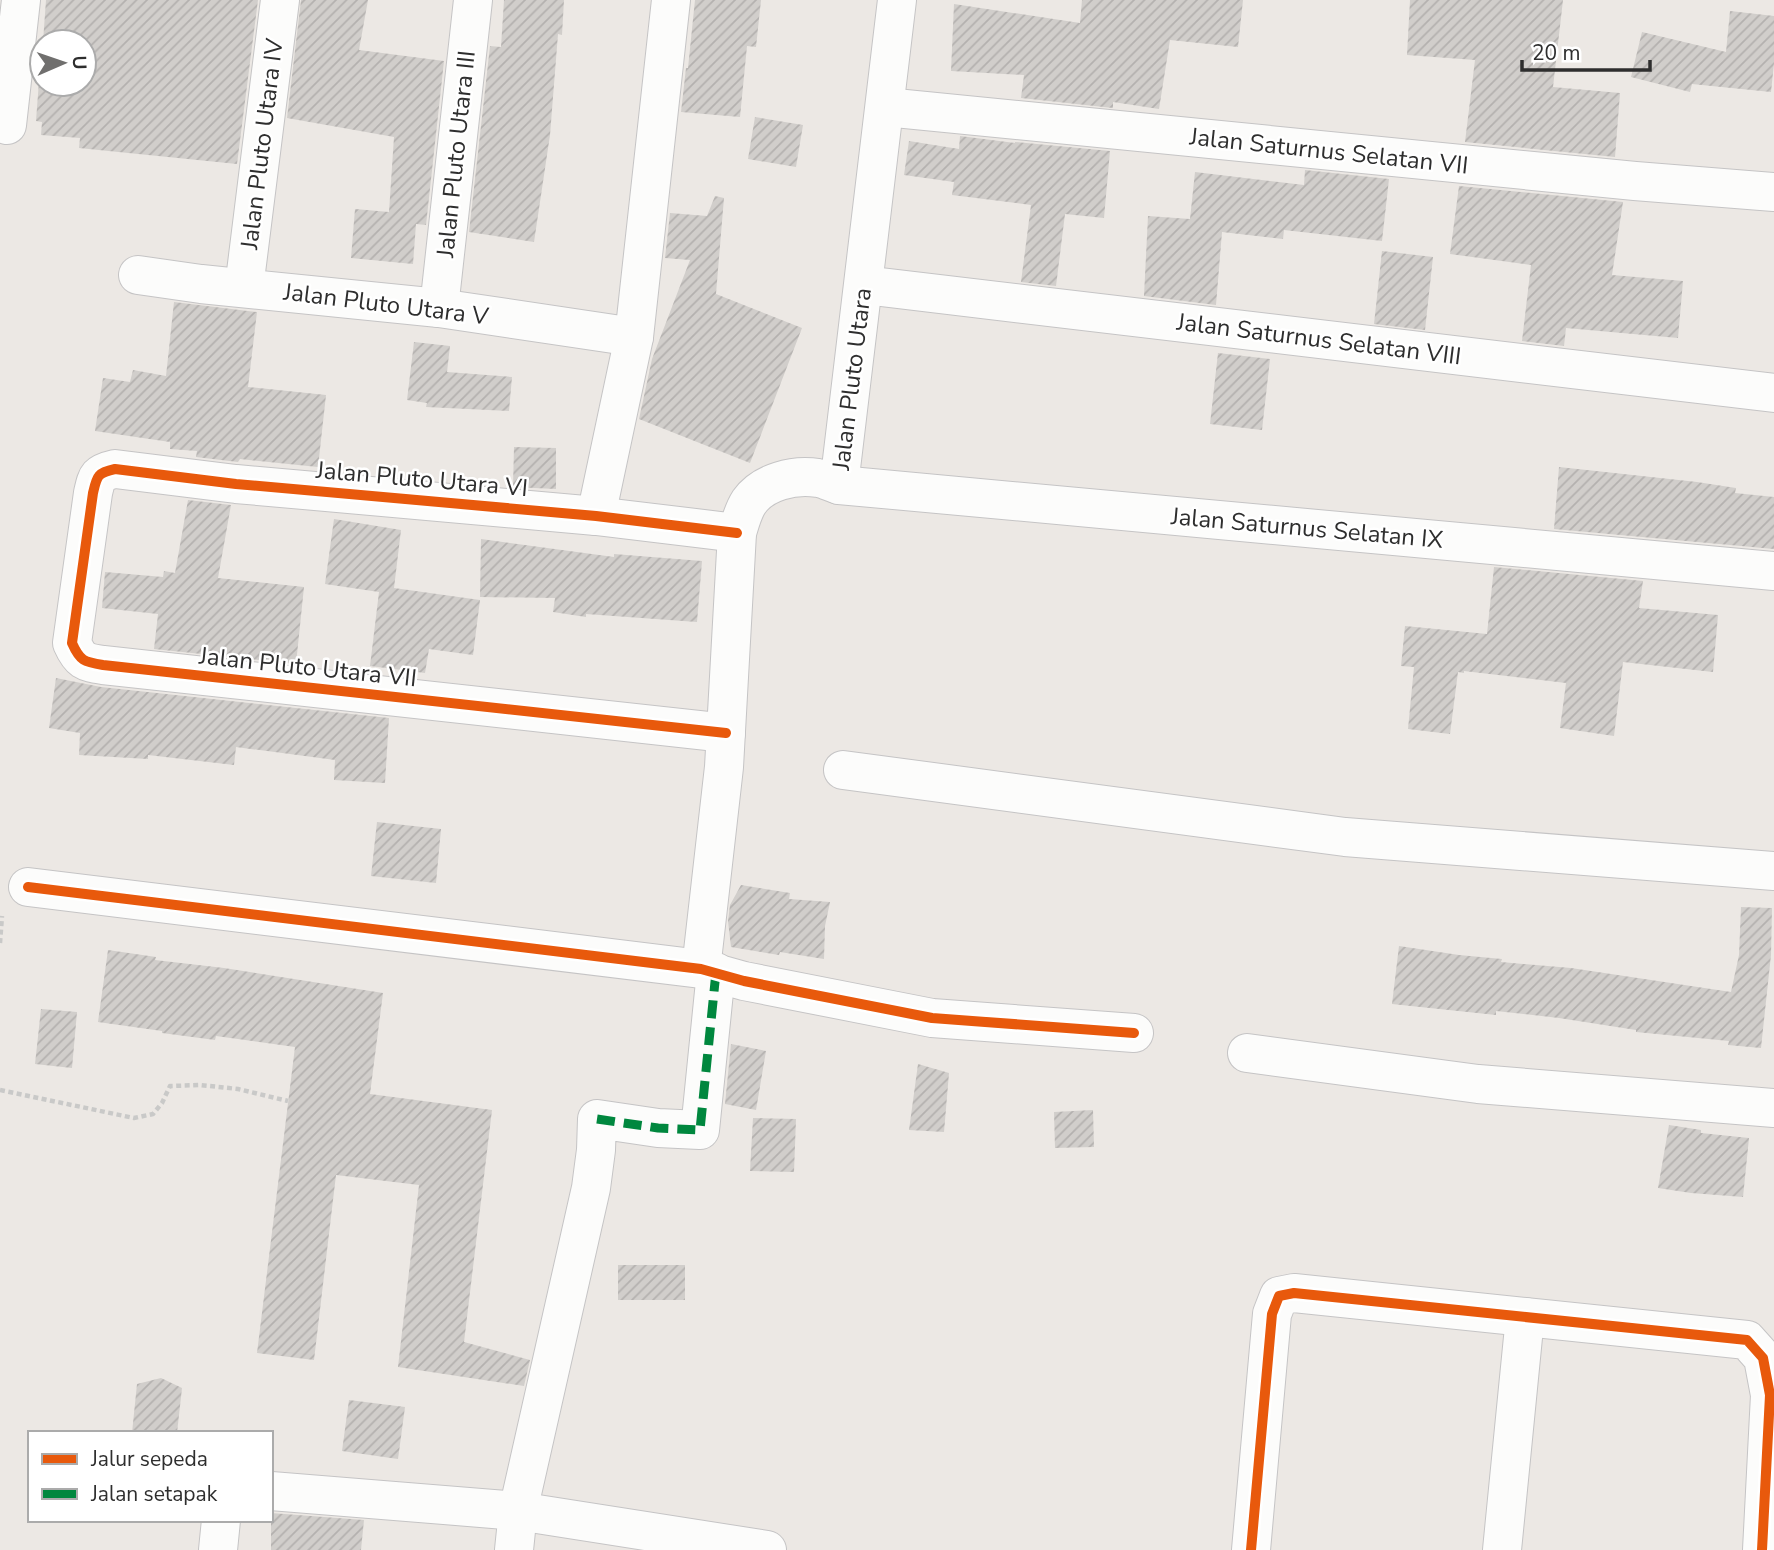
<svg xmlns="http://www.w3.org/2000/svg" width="1774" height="1550" font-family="'Nunito Sans',sans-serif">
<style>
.building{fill:url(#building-hatch);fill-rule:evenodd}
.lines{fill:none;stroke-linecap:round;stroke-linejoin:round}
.minor-casing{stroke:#c5c4c5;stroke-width:40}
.path{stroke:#c9c9c8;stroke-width:4.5;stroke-dasharray:5 3.5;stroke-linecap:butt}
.minor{stroke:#fcfcfb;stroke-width:38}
.quiet{stroke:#00873e;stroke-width:9;stroke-dasharray:18 9;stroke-linecap:butt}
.cycleway-casing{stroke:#fff;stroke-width:15}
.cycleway{stroke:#e8590c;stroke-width:10}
.labels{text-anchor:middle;stroke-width:5;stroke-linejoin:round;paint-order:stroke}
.street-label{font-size:24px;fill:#2e2e2e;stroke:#fff}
</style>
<defs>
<pattern id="building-hatch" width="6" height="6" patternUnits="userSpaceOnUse" patternTransform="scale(1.75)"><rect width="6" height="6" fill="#d1cecb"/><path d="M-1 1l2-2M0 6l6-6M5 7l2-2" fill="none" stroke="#b4b1af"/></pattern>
</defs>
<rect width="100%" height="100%" fill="#ece8e4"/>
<!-- building -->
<g class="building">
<path d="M46 0H258L237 164 79 148 80 138 41 135 42 122 36 121 39 81H34L38 42H43ZM42 42H84V84H42Z"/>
<path d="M301 0H368L359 50 444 61 426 225 416 224 413 264 351 258 355 209 389 212 394 137 287 118Z"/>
<path d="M504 0H564L562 35 558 34 550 135 534 242 469 232 490 46 501 47Z"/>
<path d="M695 0H761L756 47 747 46 740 117 681 112 686 68H688Z"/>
<path d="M1082 0H1243L1238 47 1170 40 1159 109 1113 102V108L1021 98 1024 75 951 71 954 4 1080 23Z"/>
<path d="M1410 0H1563L1553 87 1620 93 1615 157 1465 142 1475 60 1407 55Z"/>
<path d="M1730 11 1774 16V63L1771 92 1692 84 1690 92 1631 77 1642 32 1726 52Z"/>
<path d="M755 117 803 125 796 167 748 159Z"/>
<path d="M960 136 1015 143V142L1110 151 1104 218 1065 214 1056 286 1021 282 1031 205 952 195 954 182 904 175 909 141 959 149Z"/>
<path d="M1305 170 1389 179 1382 241 1284 230 1283 239 1222 232 1216 305 1144 296 1148 216 1190 219 1195 172 1304 185Z"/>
<path d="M1459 186 1623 202 1612 275 1683 281 1678 338 1566 328 1564 346 1522 341 1531 265 1450 254Z"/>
<path d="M715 196 724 198 716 294 802 328 750 463 639 419 652 359 690 260 665 258 670 213 707 216Z"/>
<path d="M1382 251 1433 257 1425 330 1374 324Z"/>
<path d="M174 302 257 312 248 387 326 395 318 467 240 459 238 462 196 457 197 451 170 449V442L95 431 103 378 130 382 133 370 166 376Z"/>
<path d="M414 342 450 346 447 372 512 377 509 411 426 407 427 403 407 400Z"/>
<path d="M1218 353 1270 359 1262 430 1210 424Z"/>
<path d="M514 447 556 448V489L513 487Z"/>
<path d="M1559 467 1697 482 1736 488 1735 493 1774 497V549L1554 529Z"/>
<path d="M188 500 231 505 218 578 304 587 296 664 154 649 158 614 102 608 105 572 163 577 164 571 175 573Z"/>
<path d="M334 519 401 530 394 588 480 600 473 655 429 649 425 673 370 666 379 592 325 584Z"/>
<path d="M481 539 614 557V554L702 561 697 622 586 614V617L553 612 555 598 480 597Z"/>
<path d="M1494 567 1643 581 1639 608 1718 615 1713 672 1623 662 1614 736 1560 728 1566 683 1464 671V673L1458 672 1450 734 1408 729 1414 667 1401 666 1405 626 1487 634Z"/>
<path d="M56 678 101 687 389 718 385 783 334 780 335 760 236 747 234 765 148 755V759L79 755 80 733 49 728Z"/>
<path d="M377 822 441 829 436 883 371 876Z"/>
<path d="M741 885 790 893 789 899 830 902 825 926 824 959 780 952 779 955 731 947 728 921 730 905Z"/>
<path d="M1741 907 1772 908 1771 955 1761 1048 1728 1045 1729 1041 1636 1032V1030L1559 1018 1496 1011V1015L1392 1004 1399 946 1459 955 1502 959 1501 962 1571 968 1731 992 1739 955Z"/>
<path d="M108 950 156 957 155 960 224 968 383 993 370 1094 492 1110 464 1342 530 1360 524 1386 398 1367 419 1185 336 1175 314 1360 257 1353 295 1047 216 1036 215 1040 162 1033V1031L98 1022Z"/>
<path d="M41 1009 77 1012 72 1068 35 1064Z"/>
<path d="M731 1044 766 1051 756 1110 725 1104Z"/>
<path d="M918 1064 949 1073 944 1132 909 1130Z"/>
<path d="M1093 1110 1094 1147 1055 1148 1054 1112Z"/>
<path d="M753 1118 796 1119 794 1172 750 1171Z"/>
<path d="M1669 1125 1701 1130V1133L1749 1138 1743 1197 1691 1193 1658 1188Z"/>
<rect x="618" y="1265" width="67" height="35"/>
<path d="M161 1378 182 1388 177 1433H132L137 1384Z"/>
<path d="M349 1400 405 1407 398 1459 342 1451Z"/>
<path d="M271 1513 364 1520 361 1550H271Z"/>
</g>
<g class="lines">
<!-- minor casing -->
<g class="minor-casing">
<g id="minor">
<path d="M885 107 1635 181 1774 192"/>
<path d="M7 125 21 0"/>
<path d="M138 275 201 284 439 308 634 337"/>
<path d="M864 285 1774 393"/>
<path d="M244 288 280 0"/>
<path d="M439 308 473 0"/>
<path d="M839 485 1774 571"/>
<path d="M596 516 634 337 671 0"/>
<path d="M726 733 103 665C84 662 80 661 72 643L93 493C97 476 97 473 115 469L236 484 596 516 737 533"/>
<path d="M843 770 1345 837 1774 871"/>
<path d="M28 887 701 969 744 981 932 1018 1134 1033"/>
<path d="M701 969 724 767 737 533C740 523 743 511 749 502 763 482 794 474 818 478 825 479 832 483 839 485L897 0"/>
<path d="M1247 1053 1478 1084 1774 1108"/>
<path d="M271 1491 518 1511 767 1550"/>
<path d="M218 1550 221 1520"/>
<path d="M514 1550 518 1511 591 1188 596 1150 597 1119 658 1128 700 1130 716 972"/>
<path d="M1251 1550 1272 1314 1279 1296 1294 1293 1747 1340 1763 1358 1770 1395 1762 1550"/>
<path d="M1502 1550 1525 1317"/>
</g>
</g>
<!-- path -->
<g class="path">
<path d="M0 943 2 916"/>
<path d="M0 1090 134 1118 153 1114 162 1103 170 1086 200 1085 238 1089 288 1101"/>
</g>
<!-- minor -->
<use href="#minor" class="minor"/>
<!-- quiet -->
<path class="quiet" d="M597 1119 658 1128 700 1130 716 972"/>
<!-- cycleway casing -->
<g class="cycleway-casing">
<g id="cycleway">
<path d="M726 733 103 665C84 662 80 661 72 643L93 493C97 476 97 473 115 469L236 484 596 516 737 533"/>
<path d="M28 887 701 969 744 981 932 1018 1134 1033"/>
<path d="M1251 1550 1272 1314 1279 1296 1294 1293 1747 1340 1763 1358 1770 1395 1762 1550"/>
</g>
</g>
<!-- cycleway -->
<use href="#cycleway" class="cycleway"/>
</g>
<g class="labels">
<!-- street labels -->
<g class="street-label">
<text transform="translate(262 144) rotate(-83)" y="8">Jalan Pluto Utara IV</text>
<text transform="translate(1329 151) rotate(6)" y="8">Jalan Saturnus Selatan VII</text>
<text transform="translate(456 154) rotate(-84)" y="8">Jalan Pluto Utara III</text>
<text transform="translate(386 304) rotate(7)" y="8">Jalan Pluto Utara V</text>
<text transform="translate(1319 339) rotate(7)" y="8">Jalan Saturnus Selatan VIII</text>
<text transform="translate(852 379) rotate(-83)" y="8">Jalan Pluto Utara</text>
<text transform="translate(422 479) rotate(5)" y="8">Jalan Pluto Utara VI</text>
<text transform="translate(1307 528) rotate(5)" y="8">Jalan Saturnus Selatan IX</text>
<text transform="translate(308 667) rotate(6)" y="8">Jalan Pluto Utara VII</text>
</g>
</g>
<!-- legend -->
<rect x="28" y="1431" width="245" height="91" fill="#ffffff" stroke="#ababab" stroke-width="2"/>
<rect x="42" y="1454" width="35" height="10" fill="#e8590c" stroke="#ababab" stroke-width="2"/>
<text x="91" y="1466" font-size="21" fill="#2e2e2e">Jalur sepeda</text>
<rect x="42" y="1489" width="35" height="10" fill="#00873e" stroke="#ababab" stroke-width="2"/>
<text x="91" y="1501" font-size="21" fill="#2e2e2e">Jalan setapak</text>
<!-- north arrow -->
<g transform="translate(63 63) rotate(88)"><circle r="33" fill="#ffffff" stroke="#ababab" stroke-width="2"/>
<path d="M0-5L12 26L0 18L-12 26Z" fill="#706f6e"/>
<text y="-10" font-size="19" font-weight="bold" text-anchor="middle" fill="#2e2e2e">U</text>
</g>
<!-- scale -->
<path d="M1522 60v10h128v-10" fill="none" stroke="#2e2e2e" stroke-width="3.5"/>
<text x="1532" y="60" font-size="21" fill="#2e2e2e" stroke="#ffffff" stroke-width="5" paint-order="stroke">20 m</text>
</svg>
